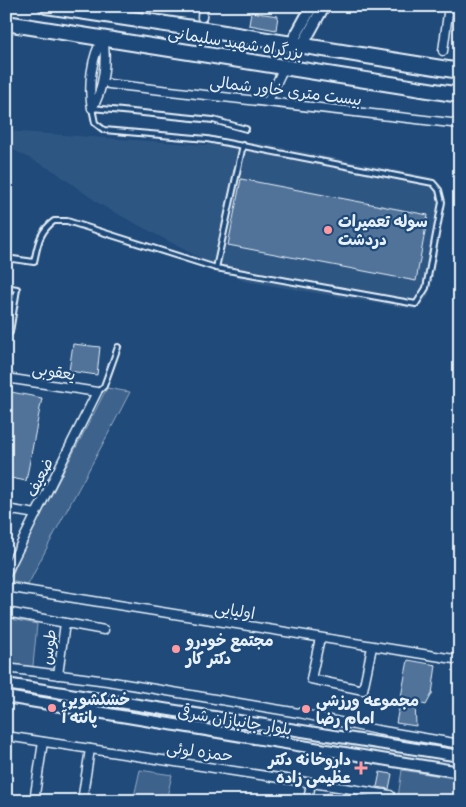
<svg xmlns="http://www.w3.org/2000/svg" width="466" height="807" font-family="'Gochi Hand','Playpen Sans Arabic',sans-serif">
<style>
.built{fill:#2e5683}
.green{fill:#3c628c;stroke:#92aac2}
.building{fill:#517399;stroke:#e8f1f8}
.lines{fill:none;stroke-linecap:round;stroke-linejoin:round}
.lane-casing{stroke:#e8f1f8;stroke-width:8}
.street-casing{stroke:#e8f1f8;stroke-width:11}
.secondary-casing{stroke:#e8f1f8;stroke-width:14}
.highway-casing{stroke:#e8f1f8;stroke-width:18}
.lane{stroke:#1f4a7a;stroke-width:4}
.street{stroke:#1f4a7a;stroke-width:8}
.secondary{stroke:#1f4a7a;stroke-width:10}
.highway{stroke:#1f4a7a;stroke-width:14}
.poi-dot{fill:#ff9aa2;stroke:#1f4a7a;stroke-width:2}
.labels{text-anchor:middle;stroke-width:4.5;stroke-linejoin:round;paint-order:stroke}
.street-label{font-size:16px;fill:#e8f1f8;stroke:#1f4a7a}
.poi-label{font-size:16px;font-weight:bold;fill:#e8f1f8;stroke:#1f4a7a;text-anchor:start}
</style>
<rect width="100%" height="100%" fill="#1f4a7a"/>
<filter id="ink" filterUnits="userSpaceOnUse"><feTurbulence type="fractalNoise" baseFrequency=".02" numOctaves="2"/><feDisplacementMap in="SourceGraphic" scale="10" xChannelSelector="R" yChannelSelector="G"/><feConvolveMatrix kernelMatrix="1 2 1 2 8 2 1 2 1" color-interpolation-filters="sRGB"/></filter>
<g filter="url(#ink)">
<!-- built -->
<path class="built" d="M6 131 206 145 261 143 430 177 441 187 446 202 429 296 416 310 243 281 101 205 54 171 6 146Z"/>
<!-- green -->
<g class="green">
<path d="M107 388 130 392C97 457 60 520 28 585L11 581 17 561Z"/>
<path d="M6 618 37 624 32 676 6 672Z"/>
<path d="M140 770 172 775 166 801H133Z"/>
<path d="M402 770 460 779V801H321L326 794 336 789 398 797Z"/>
</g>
<!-- building -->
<g class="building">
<path d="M251 12 278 16 276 30 249 25Z"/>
<path d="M241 179 428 215 416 281 228 245Z"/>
<path d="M73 344 100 347 97 375 69 371Z"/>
<path d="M6 391 42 398 26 481 6 477Z"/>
<path d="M408 660 436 665 432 694 426 705 415 702 416 726 396 723Z"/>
<path d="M380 772 392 774 389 789 377 787Z"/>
</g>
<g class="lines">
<!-- lane casing -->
<g class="lane-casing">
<g id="lane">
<path d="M6 258 34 262C38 244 39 232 54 221H67L216 268 416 304 426 288 442 202 439 190 433 183 207 139 104 130 95 123 92 108 213 120 246 129"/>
<path d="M216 268 243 145"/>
<path d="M6 287 17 289 10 332"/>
<path d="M98 392 104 386 118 347"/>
</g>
</g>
<!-- street casing -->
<g class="street-casing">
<g id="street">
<path d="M442 6 460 8"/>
<path d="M202 17 203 6"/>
<path d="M443 51 449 6"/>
<path d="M109 84 460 124"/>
<path d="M268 101 284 67"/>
<path d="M92 108C88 87 91 57 103 38"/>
<path d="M92 108C104 90 107 59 103 38"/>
<path d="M6 378 97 392 6 574"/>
<path d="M6 509 36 514"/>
<path d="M6 587 460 660"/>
<path d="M6 612 104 630"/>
<path d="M320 638 311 679 363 690 372 647"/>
<path d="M6 668 107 681 299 713 377 730 460 744"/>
<path d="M58 675 65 623"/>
<path d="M6 736 390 795"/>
<path d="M34 801 43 742"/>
<path d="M82 801 90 749"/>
<path d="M308 801 311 782"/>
</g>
</g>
<!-- secondary casing -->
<g class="secondary-casing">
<g id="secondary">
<path d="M291 44 312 6"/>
<path d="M302 46 324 6"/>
<path d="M6 684 460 756"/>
<path d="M6 697 460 772"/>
</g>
</g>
<!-- highway casing -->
<g class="highway-casing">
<g id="highway">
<path d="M46 6 212 31 460 71"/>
<path d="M6 23 460 95"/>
</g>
</g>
<!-- lane -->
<use href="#lane" class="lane"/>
<!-- street -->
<use href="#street" class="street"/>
<!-- secondary -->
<use href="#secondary" class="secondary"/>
<!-- highway -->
<use href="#highway" class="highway"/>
</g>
</g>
<!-- markers -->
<g class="poi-dot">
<circle cx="328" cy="230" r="5"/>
<circle cx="176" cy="649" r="5"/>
<circle cx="52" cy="708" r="5"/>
<circle cx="306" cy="709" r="5"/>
<path d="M358.5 760.5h5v5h5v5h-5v5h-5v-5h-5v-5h5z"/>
</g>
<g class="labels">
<!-- street labels -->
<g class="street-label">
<text transform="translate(236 42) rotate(9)" y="6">بزرگراه شهید سلیمانی</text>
<text transform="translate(286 90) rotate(7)" y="6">بیست متری خاور شمالی</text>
<text transform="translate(54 371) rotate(9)" y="6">یعقوبی</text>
<text transform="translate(39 477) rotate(-63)" y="6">ضعیف</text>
<text transform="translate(235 610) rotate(9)" y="6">اولیایی</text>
<text transform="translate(48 647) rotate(-83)" y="6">طوس</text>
<text transform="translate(235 720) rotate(9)" y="6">بلوار جانبازان شرقی</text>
<text transform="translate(200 751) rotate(8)" y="6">حمزه لوئی</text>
</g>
<!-- poi labels -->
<g class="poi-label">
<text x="338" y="227">سوله تعمیرات<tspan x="338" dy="18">دردشت</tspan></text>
<text x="186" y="646">مجتمع خودرو<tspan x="186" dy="18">دکتر کار</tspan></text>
<text x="62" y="705">خشکشویی<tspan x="62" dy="18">پانته آ</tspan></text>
<text x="316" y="706">مجموعه ورزشی<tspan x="316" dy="18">امام رضا</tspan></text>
<text x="351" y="765" text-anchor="end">داروخانه دکتر<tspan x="351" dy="18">عظیمی زاده</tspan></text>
</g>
</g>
<!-- margin -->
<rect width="466" height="807" fill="none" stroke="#1f4a7a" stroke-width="25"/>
<rect x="12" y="12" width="441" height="782" fill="none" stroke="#e8f1f8" stroke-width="2" filter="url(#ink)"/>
</svg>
